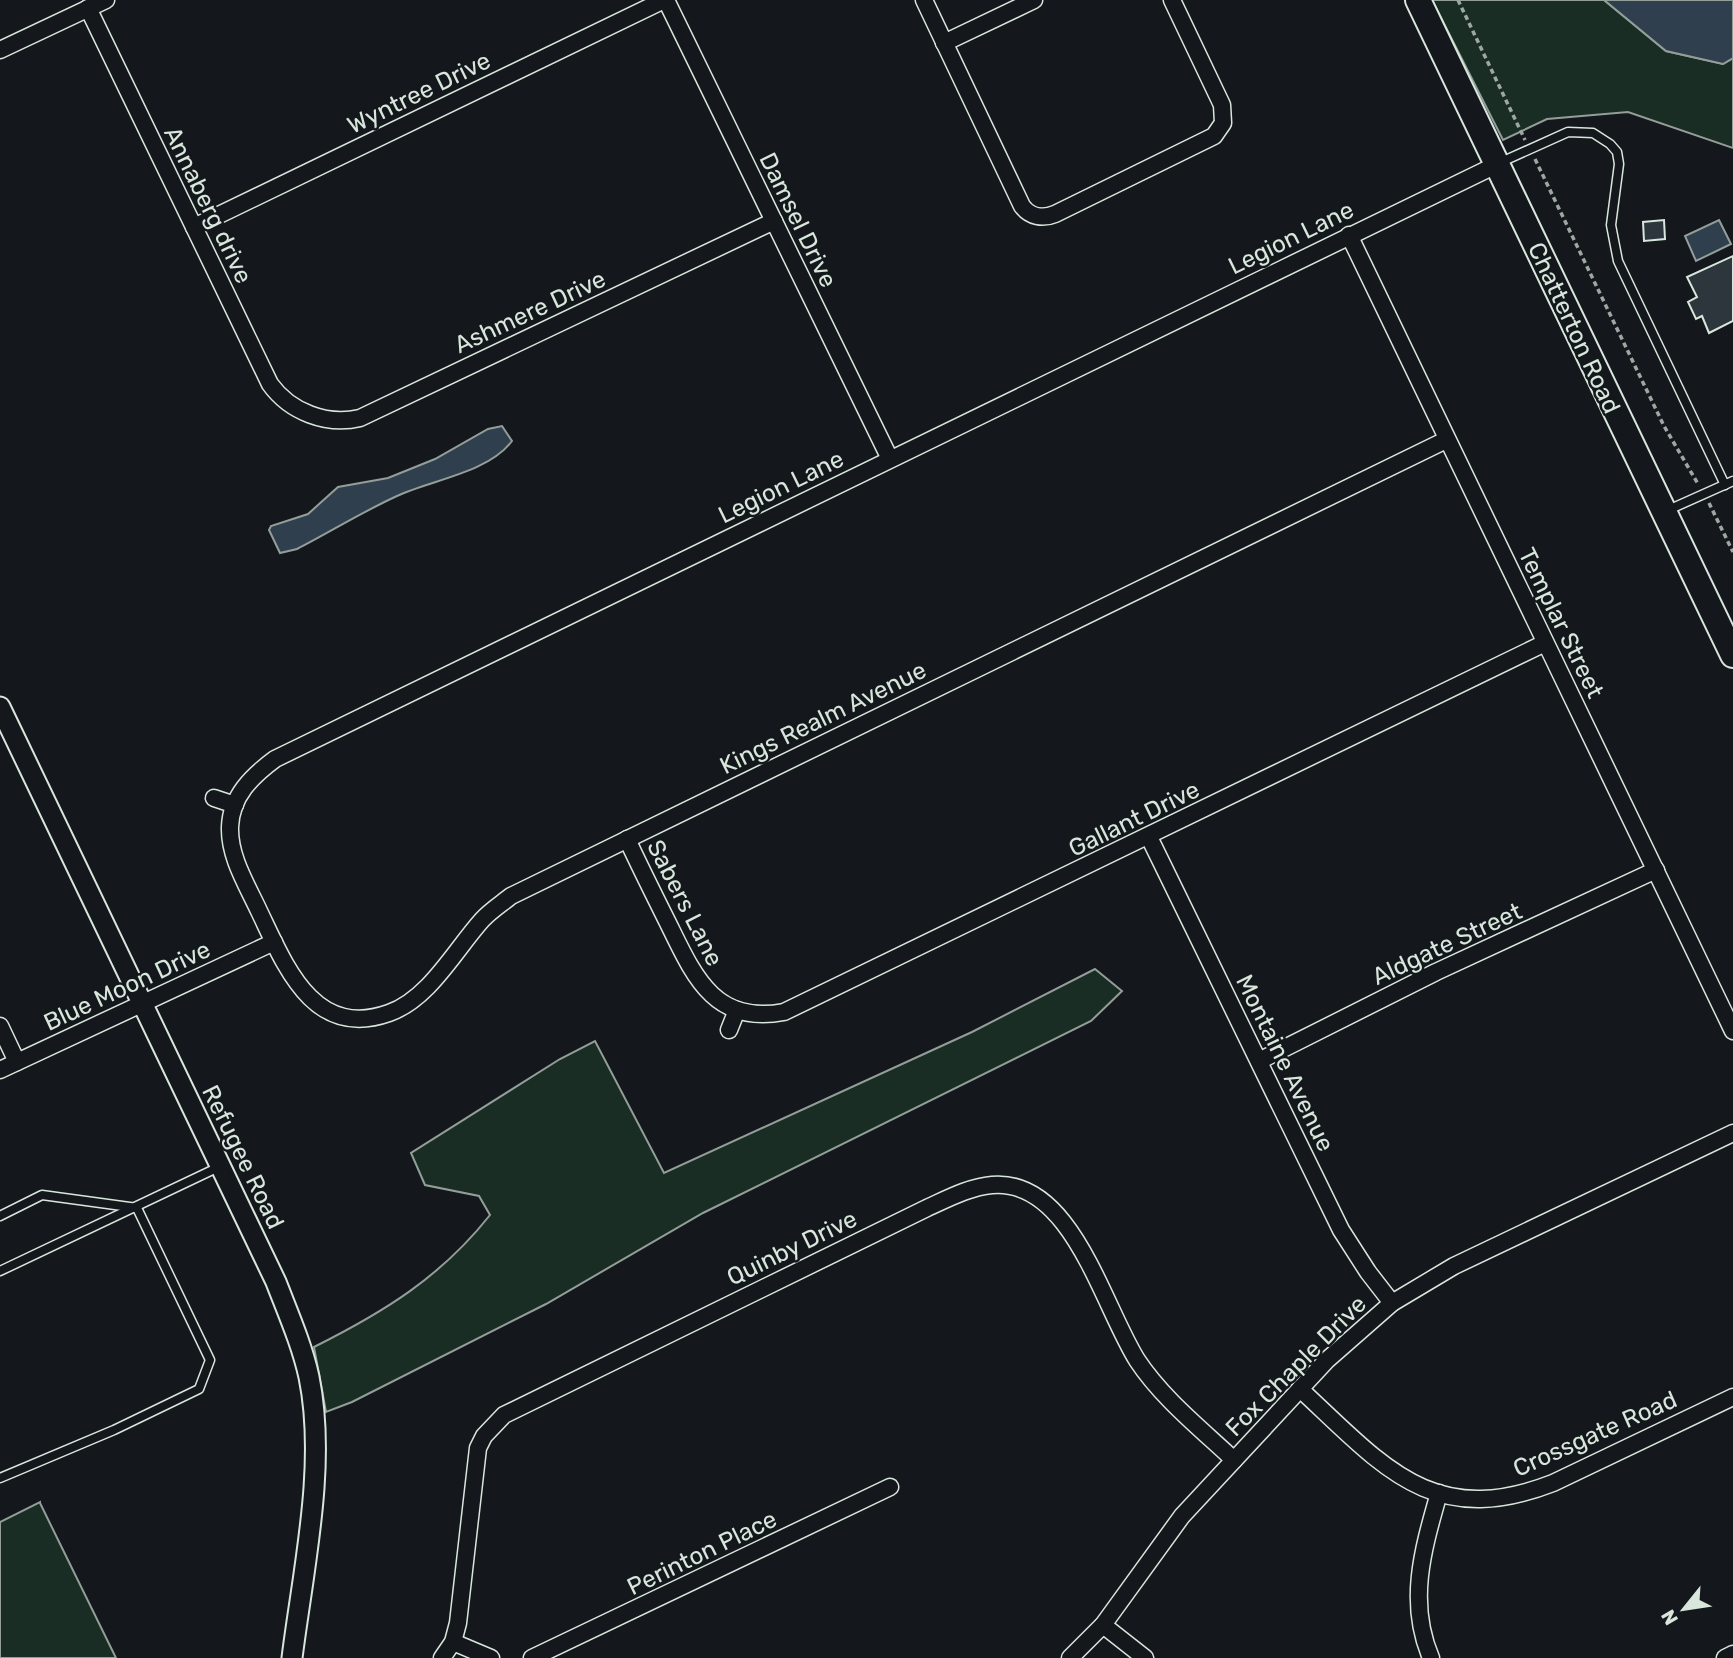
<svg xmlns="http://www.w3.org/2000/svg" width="1733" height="1658" font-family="Rubik,sans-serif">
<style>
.green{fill:#1a2d24;stroke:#939e99;stroke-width:2}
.water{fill:#2f3f4d;stroke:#939e99;stroke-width:2}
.building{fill:#2c363c;stroke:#d8e6dc;stroke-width:2}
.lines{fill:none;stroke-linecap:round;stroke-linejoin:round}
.service-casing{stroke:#d8e6dc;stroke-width:11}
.minor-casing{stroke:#d8e6dc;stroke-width:19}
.tertiary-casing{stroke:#d8e6dc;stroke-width:23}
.primary-casing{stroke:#d8e6dc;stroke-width:28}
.path{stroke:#9da8a2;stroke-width:3.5;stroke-dasharray:5 3.5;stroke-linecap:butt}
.service{stroke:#14181c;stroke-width:8}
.minor{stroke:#14181c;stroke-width:16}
.tertiary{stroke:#14181c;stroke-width:19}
.primary{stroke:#14181c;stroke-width:24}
.labels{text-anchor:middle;stroke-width:5;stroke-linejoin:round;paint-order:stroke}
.street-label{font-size:24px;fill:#d8e6dc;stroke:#14181c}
</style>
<rect width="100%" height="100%" fill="#14181c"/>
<!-- green -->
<g class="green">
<path d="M1432 0H1604L1666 51 1723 64 1733 58V148L1628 112 1547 119 1503 140Z"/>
<path d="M1095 969 1122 991 1091 1021 703 1213 546 1304 352 1402 326 1412 314 1347C384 1312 441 1277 490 1215L479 1196 425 1185 411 1153 560 1059 595 1041 664 1173 972 1032Z"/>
<path d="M40 1502V1503L116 1658H0V1522Z"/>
</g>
<!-- water -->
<g class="water">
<path d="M1604 0H1733V58L1723 64 1666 51Z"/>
<path d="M1719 220 1731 244 1696 261 1685 236Z"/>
<path d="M502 426 512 441C488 473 431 480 397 496 362 512 330 532 297 549L280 553 269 530 271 526 308 514 338 487 388 478 435 459 488 429Z"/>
</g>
<!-- building -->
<g class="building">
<path d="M1664 220 1665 239 1644 241 1643 222Z"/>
<path d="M1733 256V321L1709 333 1702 316 1696 319 1688 302 1697 297 1687 277Z"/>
</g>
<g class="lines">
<!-- service casing -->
<g class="service-casing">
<g id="service">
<path d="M1499 163 1568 132 1593 133 1610 144 1617 152 1619 164 1611 225 1618 261 1725 485"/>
<path d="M1666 511 1733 481"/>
<path d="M0 1216 42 1195 137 1208"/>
<path d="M0 1271 221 1166"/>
<path d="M0 1478 114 1430 199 1389 210 1360 137 1208"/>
</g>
</g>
<!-- minor casing -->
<g class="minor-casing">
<g id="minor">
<path d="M666 0 890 459"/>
<path d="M924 0 1022 206C1030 217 1043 219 1055 214L1214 136 1223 123 1222 105 1172 0"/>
<path d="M88 8 270 384C290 412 327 426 360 418L774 221"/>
<path d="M944 43 1034 0"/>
<path d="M0 50 106 0"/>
<path d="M194 227 664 0"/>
<path d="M1349 235 1733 1031"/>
<path d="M1446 440 511 896C501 904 490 911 482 920 455 950 429 999 389 1013 313 1040 285 965 259 911 247 885 229 857 230 827 231 796 252 776 275 759L1496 165"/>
<path d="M214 798 235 805"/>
<path d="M1149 837 1341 1230 1368 1272 1392 1303"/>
<path d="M627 839C640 867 654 895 668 923 694 976 714 1025 784 1012L1545 643"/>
<path d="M0 1026 17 1062"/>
<path d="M729 1030 737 1010"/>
<path d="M1259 1061 1436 972 1656 870"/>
<path d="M0 1070 274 942"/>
<path d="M1300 1389C1383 1466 1432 1530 1553 1483L1733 1397"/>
<path d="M1103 1625 1145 1658"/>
<path d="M453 1642 491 1658"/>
<path d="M442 1658 453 1642 458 1623 478 1448 484 1436 504 1415 927 1208C947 1199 969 1187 992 1185 1071 1178 1102 1304 1137 1360 1162 1398 1201 1429 1234 1460"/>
<path d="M532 1658 890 1487"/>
<path d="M1070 1658 1103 1625 1182 1516 1327 1360 1392 1303 1454 1266 1733 1133"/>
<path d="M1431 1658C1407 1602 1423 1549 1439 1493"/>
<path d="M1725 1658 1733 1654"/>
</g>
</g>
<!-- tertiary casing -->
<g class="tertiary-casing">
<path id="tertiary" d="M0 707 276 1282C288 1313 302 1345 309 1377 327 1465 303 1570 292 1658"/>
</g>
<!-- primary casing -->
<g class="primary-casing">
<path id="primary" d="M1418 0 1733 655"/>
</g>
<!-- path -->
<g class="path">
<path d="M1458 0 1525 140"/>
<path d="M1535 159 1664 426 1698 484"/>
<path d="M1709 503 1733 552"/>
</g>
<!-- service -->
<use href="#service" class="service"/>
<!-- minor -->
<use href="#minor" class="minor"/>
<!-- tertiary -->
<use href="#tertiary" class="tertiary"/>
<!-- primary -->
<use href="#primary" class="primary"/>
</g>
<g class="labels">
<!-- street labels -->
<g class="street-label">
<text transform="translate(419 93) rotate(-26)" y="8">Wyntree Drive</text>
<text transform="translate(208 205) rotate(64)" y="8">Annaberg drive</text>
<text transform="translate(798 220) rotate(64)" y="8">Damsel Drive</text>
<text transform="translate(1291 238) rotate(-26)" y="8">Legion Lane</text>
<text transform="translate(530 312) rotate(-25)" y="8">Ashmere Drive</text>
<text transform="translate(1574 328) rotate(65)" y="8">Chatterton Road</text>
<text transform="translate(781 487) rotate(-26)" y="8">Legion Lane</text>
<text transform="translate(1561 623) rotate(64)" y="8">Templar Street</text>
<text transform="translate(823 718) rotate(-26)" y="8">Kings Realm Avenue</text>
<text transform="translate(1134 819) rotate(-26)" y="8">Gallant Drive</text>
<text transform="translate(685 903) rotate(63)" y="8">Sabers Lane</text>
<text transform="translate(1447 944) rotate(-25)" y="8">Aldgate Street</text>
<text transform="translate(127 986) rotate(-25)" y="8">Blue Moon Drive</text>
<text transform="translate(1285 1063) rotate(64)" y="8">Montaine Avenue</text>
<text transform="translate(243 1157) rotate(64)" y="8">Refugee Road</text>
<text transform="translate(792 1248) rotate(-26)" y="8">Quinby Drive</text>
<text transform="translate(1296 1366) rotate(-45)" y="8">Fox Chaple Drive</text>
<text transform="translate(1595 1434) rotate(-24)" y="8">Crossgate Road</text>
<text transform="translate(702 1553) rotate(-26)" y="8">Perinton Place</text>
</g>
</g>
<!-- north arrow -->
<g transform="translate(1684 1609) rotate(240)" stroke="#14181c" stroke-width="5" paint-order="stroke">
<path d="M0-5L12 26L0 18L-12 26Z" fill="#d8e6dc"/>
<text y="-10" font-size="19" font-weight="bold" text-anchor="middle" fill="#d8e6dc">N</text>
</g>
</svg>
